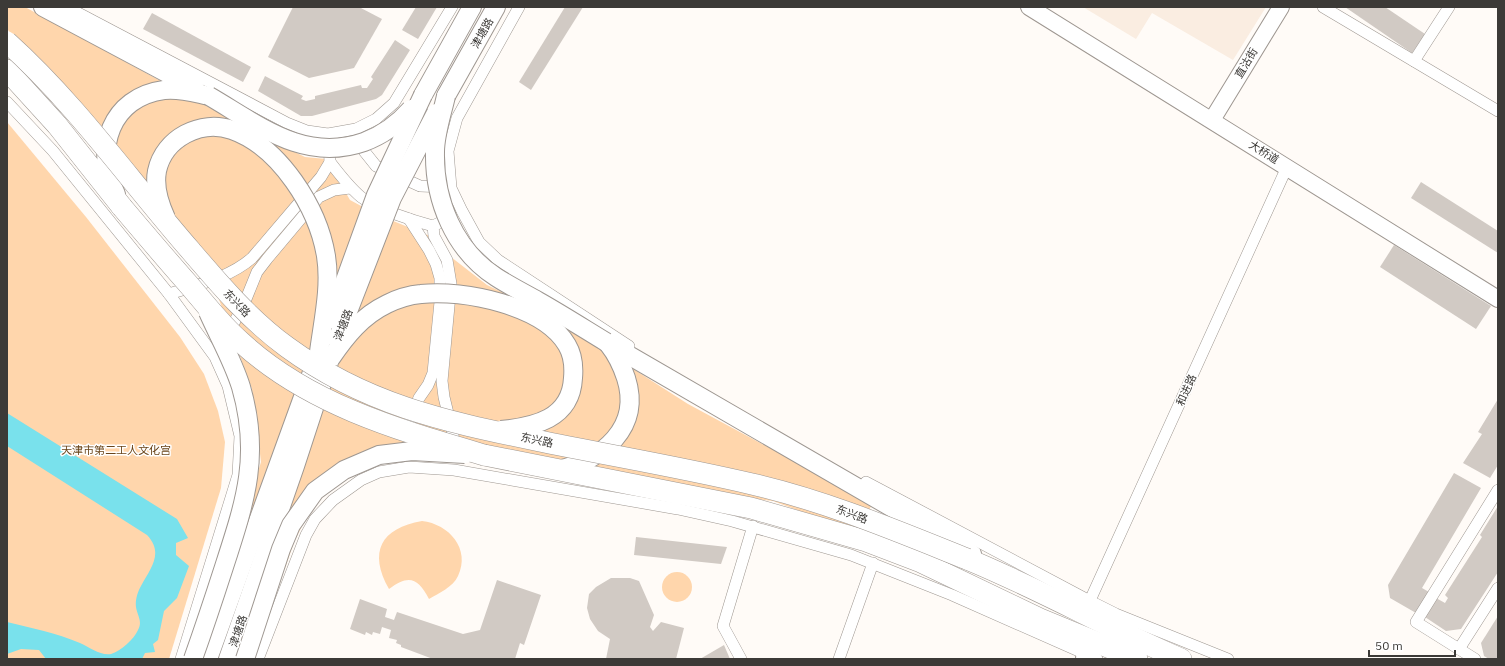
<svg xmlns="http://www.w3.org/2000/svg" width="1505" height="666" font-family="'IBM Plex Sans','Noto Sans SC',sans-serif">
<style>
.built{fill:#faede1}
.green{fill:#ffd6ac}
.water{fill:#79e1ec}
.building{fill:#d1cac4}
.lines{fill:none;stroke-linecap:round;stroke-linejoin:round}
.street-casing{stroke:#9e9791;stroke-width:12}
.secondary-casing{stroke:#9e9791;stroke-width:18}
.primary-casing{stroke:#9e9791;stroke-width:20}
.highway-casing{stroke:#9e9791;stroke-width:22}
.street{stroke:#fff;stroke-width:11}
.secondary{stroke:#fff;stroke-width:16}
.primary{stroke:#fff;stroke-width:18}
.highway{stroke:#fff;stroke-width:21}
.primary-bridge-casing{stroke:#9e9791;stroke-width:20;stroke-linecap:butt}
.highway-bridge-casing{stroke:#9e9791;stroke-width:22;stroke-linecap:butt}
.primary-bridge{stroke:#fff;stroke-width:18}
.highway-bridge{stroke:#fff;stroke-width:21}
.labels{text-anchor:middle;stroke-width:3;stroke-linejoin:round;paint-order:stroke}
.street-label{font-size:11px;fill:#3c3a37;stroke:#fff}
.park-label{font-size:11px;fill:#6a451a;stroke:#fff}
</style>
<rect width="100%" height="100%" fill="#fffbf7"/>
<!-- built -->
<path class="built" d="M1083 7H1266L1233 60 1152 13 1136 39Z"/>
<!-- green -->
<g class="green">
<path d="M7 7H25L258 134 305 157 326 159 350 200 376 214 430 236 451 257 487 285 544 312 688 404 872 503 861 534 773 501 691 491 486 453 405 458 376 464 350 475 325 492 308 514 294 542 285 568 234 549 261 462 252 389 200 248 87 112 7 29Z"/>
<path d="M7 122 86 217 180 337 204 374 218 411 225 442 221 488 169 659H7Z"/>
<path d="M422 521C449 524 471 549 458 576 453 587 439 593 429 599 418 578 409 574 389 589 368 552 381 528 422 521Z"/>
<circle cx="677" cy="587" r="15"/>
</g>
<!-- water -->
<path class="water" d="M7 413 177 519 188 538 176 543V555L189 566 177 598 164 611 158 640 153 644 155 652 145 653 142 659H46L39 650 21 649 7 654V622C32 628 56 633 80 643 89 647 101 656 111 654 121 651 134 639 138 630 143 621 137 615 136 607 135 600 138 591 141 586 151 568 164 553 147 535L7 446Z"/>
<!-- building -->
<g class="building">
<path d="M293 7H359L382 19 354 68 309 78 268 57Z"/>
<path d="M416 7H437L418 39 402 30Z"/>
<path d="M565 7H583L531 90 519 82Z"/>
<path d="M1345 7H1385L1425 34 1412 53Z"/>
<path d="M152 13 251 67 243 82 143 29Z"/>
<path d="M395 40 410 50 382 95 376 99 312 116H301L258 91 265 76 303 96 301 99 306 101 315 99V96L361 85 362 88H367L373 79 371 77Z"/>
<path d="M1421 182 1498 231V253L1411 198Z"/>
<path d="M1394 245 1491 306 1476 329 1380 267Z"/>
<path d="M1498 399V465L1490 478 1463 463 1482 434 1478 432Z"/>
<path d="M1454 473 1481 488 1422 588 1429 592 1416 613 1390 598 1388 585Z"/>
<path d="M1498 506V572L1461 629 1446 631 1425 617 1436 598 1445 603 1448 598 1445 595 1482 537 1480 535Z"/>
<path d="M636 537 727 547 721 564 634 555Z"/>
<path d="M611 578H630L639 581 654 615 650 627 653 631 661 622 684 628 676 659H606L610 639 598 631 590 619 587 608 589 594 596 587Z"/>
<path d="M497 580 541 595 524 645 520 643 515 659H433L401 647V645L396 643 397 640 389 638 391 630 382 627 380 634 373 632 372 635 366 632 365 635 350 629 360 599 387 609 385 617 394 620 397 612 463 634 480 630Z"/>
<path d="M1498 616V659H1489L1484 656 1481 643Z"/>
<path d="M724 645 730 659H700Z"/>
</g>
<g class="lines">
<!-- street casing -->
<g class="street-casing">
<g id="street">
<path d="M67 7 287 123 307 131 328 134 356 129 376 119 394 103 452 7"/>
<path d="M519 7 457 118 448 151 451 188 462 211 479 242 498 260 629 346"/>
<path d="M1323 7 1498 111"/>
<path d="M1414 61 1449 7"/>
<path d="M7 102 53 151 169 294 215 357 228 386 240 436 238 475 181 659"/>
<path d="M360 138 364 151 376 166 420 186 444 187"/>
<path d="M330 162C340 175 349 187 361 197 376 209 414 221 433 226L439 223"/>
<path d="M409 219 429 250 436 264 440 278V302L433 373 428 385 419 398 410 419 409 437"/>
<path d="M433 226 434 236 447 260 451 284 442 381 444 397 453 434 454 449"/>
<path d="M169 294C197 285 229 278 252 258L321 177 330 162 329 143"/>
<path d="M228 334 244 304 257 272 267 259 319 197 334 190 350 188"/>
<path d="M866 482 1090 601 1116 614 1228 659"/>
<path d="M1087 607 1287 167"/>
<path d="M1459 649 1498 588"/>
<path d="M258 659 306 535 315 519 333 500 361 480 379 472 409 467 454 470 678 509 732 521 851 555 952 595 1097 659"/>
<path d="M741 659 723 626 753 526"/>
<path d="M839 659 873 563"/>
<path d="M1475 659 1416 622 1498 490"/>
</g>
</g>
<!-- secondary casing -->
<g class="secondary-casing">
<g id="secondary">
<path d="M1029 7 1498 299"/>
<path d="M1212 120 1281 7"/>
<path d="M1079 635 1085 646 1084 659"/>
</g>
</g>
<!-- primary casing -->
<g class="primary-casing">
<g id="primary">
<path d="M43 7 195 88"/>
<path d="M423 95 472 7"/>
<path d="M446 96 496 7"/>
<path d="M116 194C93 149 111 97 164 90 180 88 195 93 209 96"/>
<path d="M606 342 972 554"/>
<path d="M558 470C602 460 642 428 626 378 622 366 617 355 609 345"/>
<path d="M208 659 319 353"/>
<path d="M228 659 295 466 330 359"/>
</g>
</g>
<!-- highway casing -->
<g class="highway-casing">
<g id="highway">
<path d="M7 70 57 125 122 207"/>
<path d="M484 455 751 508 866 541 921 562 1040 619 1137 659"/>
<path d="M967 559C1040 589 1108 628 1181 659"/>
</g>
</g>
<!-- street -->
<use href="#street" class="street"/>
<!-- secondary -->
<use href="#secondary" class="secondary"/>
<!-- primary -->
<use href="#primary" class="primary"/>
<!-- highway -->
<use href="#highway" class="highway"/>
<!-- primary-bridge casing -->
<g class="primary-bridge-casing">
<g id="primary-bridge">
<path d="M209 96C259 125 304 163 364 142 383 135 397 125 411 109"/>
<path d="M446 96C442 114 435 134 435 152 434 200 454 250 496 277 510 286 524 293 538 301 561 314 583 328 606 342"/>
<path d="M166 218C159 203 154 187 157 171 164 138 201 119 232 130 280 147 318 208 326 256 331 287 323 321 319 352"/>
<path d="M331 319 376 195 423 95"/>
<path d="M337 340 392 198 436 113"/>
<path d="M331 358C346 336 362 316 387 304 397 299 410 295 421 294 464 289 544 306 567 345 573 355 574 367 573 378 571 419 534 427 501 430"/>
<path d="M193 659C204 628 214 598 224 567 245 502 261 456 241 387 233 361 219 337 208 312"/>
<path d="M245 659 281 549 291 525 315 491 344 470 379 455 412 451 465 454"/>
</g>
</g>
<!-- highway-bridge casing -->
<g class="highway-bridge-casing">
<g id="highway-bridge">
<path d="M7 42C76 104 130 181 191 251 221 286 250 320 287 347 365 404 443 421 535 440 607 455 680 467 752 484 826 501 897 531 967 559"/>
<path d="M122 207C144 233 166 259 189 285 206 305 222 326 242 343 310 405 399 430 484 455"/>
</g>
</g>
<!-- primary-bridge -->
<use href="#primary-bridge" class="primary-bridge"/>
<!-- highway-bridge -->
<use href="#highway-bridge" class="highway-bridge"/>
</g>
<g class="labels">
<!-- street labels -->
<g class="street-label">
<text transform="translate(482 33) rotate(-61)" y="4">津塘路</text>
<text transform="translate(1246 63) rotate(-59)" y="4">直沽街</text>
<text transform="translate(1264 152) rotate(32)" y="4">大桥道</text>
<text transform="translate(237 303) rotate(46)" y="4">东兴路</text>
<text transform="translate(343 325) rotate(-69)" y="4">津塘路</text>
<text transform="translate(1186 390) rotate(-66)" y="4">和进路</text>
<text transform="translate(537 440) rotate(12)" y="4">东兴路</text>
<text transform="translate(852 514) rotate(20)" y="4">东兴路</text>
<text transform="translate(238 631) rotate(-71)" y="4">津塘路</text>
</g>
<!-- park labels -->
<g class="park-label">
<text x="116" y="454">天津市第二工人文化宫</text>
</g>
</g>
<!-- border -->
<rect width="1505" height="666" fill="none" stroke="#3c3a37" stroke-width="16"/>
<!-- scale -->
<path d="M1369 650v6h86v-6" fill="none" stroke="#3c3a37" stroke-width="2"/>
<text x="1375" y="650" font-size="12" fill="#3c3a37" stroke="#ffffff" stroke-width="3" paint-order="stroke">50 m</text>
</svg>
